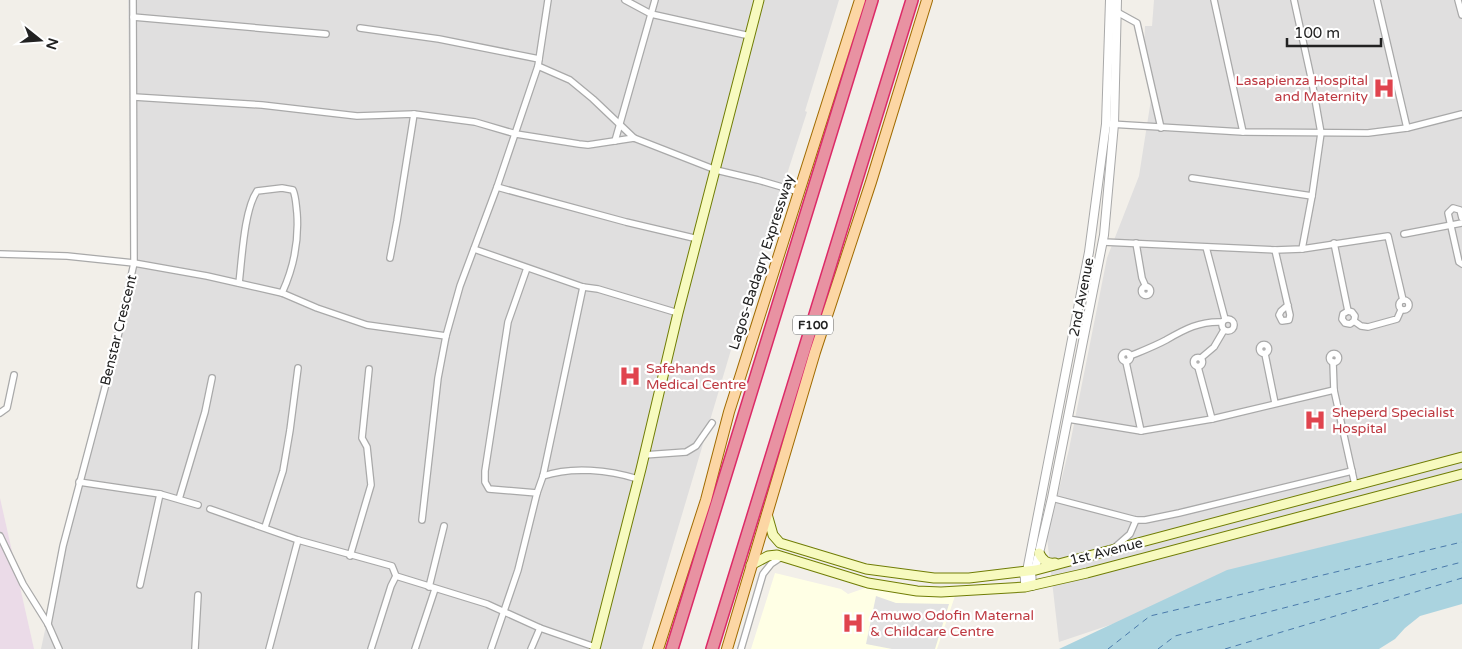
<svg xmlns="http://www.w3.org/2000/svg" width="1462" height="649" font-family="'Varela Round',sans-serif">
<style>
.residential{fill:#e0dfdf}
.industrial{fill:#ebdbe8}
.education{fill:#ffffe5}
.parking{fill:#e2e2e2}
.water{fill:#aad3df}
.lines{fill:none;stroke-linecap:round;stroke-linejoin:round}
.ferry{stroke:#4a7aab;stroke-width:1;stroke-dasharray:6 5;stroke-linecap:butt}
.minor-casing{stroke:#a9a9a9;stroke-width:8}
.tertiary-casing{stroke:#a9a9a9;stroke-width:10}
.secondary-casing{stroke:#707d05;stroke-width:11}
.primary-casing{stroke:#a06b00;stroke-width:12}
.motorway-casing{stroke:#dc2a67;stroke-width:14}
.minor{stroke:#fff;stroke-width:5.5}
.tertiary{stroke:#fff;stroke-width:8}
.secondary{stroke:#f7fabf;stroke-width:9}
.primary{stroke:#fcd6a4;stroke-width:10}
.motorway{stroke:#e892a2;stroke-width:11}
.labels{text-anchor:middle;stroke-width:4.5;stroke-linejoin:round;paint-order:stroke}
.shield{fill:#fff;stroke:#646464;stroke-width:1}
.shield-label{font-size:12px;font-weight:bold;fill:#222}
.health-label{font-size:14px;fill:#be3a42;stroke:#fff;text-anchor:start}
.street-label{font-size:14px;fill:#222;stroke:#fff}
</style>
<rect width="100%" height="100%" fill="#f2efe9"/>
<!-- residential -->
<g class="residential">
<path d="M128 0H839L805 111 807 112 739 323 642 649H41L72 504 131 261Z"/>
<path d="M1154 0H1462V521L1259 575 1059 642 1047 538 1069 449 1107 258 1139 176 1152 93 1144 46 1145 26H1152Z"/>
</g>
<!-- industrial -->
<path class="industrial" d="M0 498 34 649H0Z"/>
<!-- education -->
<path class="education" d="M775 573 841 589 848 594 865 588 874 590 875 586 896 593 955 596 937 649H751Z"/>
<!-- parking -->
<path class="parking" d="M876 596 896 603 949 604 935 649H892L866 644Z"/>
<!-- water -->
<path class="water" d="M1462 513V604L1420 616 1405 628 1395 639 1379 649H1059L1227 570Z"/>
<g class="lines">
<!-- ferry -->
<g class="ferry">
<path d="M1108 649 1150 616 1462 542"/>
<path d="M1158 649 1175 636 1462 562"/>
<path d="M1225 649 1462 578"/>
</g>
<!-- minor casing -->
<g class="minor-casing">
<g id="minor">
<path d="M625 0 651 14 750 36"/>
<path d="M1214 0 1243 132"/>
<path d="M1294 0 1312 82 1321 133 1312 196 1302 249"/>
<path d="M1377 0 1407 128"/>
<path d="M1458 0 1462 15"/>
<path d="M1117 12 1137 23 1161 128"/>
<path d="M133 17 326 34"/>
<path d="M360 28 439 39 539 59"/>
<path d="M538 66 570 80 593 99 634 138"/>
<path d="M134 97 262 105 357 116 414 114 475 122 516 134 579 144 588 145 634 138 716 170 758 180 799 192"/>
<path d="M1110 124 1243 132 1368 133 1407 128 1462 114"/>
<path d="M615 141 655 0"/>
<path d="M1192 178 1312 196"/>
<path d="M497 187 626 222 698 239"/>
<path d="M1462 218 1460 210 1453 208 1448 213 1459 262 1462 264"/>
<path d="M1404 234 1462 223"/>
<path d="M1103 242 1275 250 1302 249 1388 236 1403 300"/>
<path d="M1136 243 1142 278 1146 287"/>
<path d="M1334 243 1348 311"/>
<path d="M1206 247 1225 319"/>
<path d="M474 249 583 287 598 289 678 313"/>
<path d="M1275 250 1290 315 1289 320 1282 321 1279 315 1281 311 1288 305"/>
<path d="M0 254 67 256 134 263 207 276 282 293 317 308 367 325 446 336"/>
<path d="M390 258 397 221 414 114"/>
<path d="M527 268 508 322 485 471V482L489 489 537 493 543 476 583 287"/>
<path d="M239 283C242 259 244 210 257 191L282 188 293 190C296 197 296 205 297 213 299 241 294 267 282 293"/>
<circle cx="1146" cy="291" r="4.5"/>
<circle cx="1404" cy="305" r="5"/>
<circle cx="1228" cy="325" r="6"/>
<path d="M1354 321 1350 324 1345 323 1342 319 1343 314 1348 311 1352 312 1355 316 1354 321 1361 326 1368 327 1397 319 1401 310"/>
<circle cx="1264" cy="349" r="4.5"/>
<circle cx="1126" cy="357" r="4.5"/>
<circle cx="1334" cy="358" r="4.5"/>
<path d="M1265 354 1275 403"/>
<path d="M1130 356C1142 351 1155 346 1166 340 1185 329 1200 321 1222 322"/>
<circle cx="1198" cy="362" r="4.5"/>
<path d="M1201 358 1214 347 1224 330"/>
<path d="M1126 362 1141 431"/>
<path d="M1333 362 1334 390 1355 485"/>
<path d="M1198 367 1212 419"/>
<path d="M0 413 7 408 14 375"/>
<path d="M1068 419 1141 431 1212 419 1334 390"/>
<path d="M644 455 686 452 696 446 712 423"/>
<path d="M543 476C572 466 609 470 638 479"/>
<path d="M79 482 160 494 198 505"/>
<path d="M1052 498 1136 520H1145L1179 513 1352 471"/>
<path d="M179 499 205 412 212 378"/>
<path d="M210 509 298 540 392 566 396 576 487 604 540 628 595 647"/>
<path d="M422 520 438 378 446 336 460 286 497 187 538 66 548 0"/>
<path d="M265 527 283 471 290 430 298 368"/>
<path d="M0 536 23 584 48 624 59 649"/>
<path d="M1113 549 1130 534 1136 520"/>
<path d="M350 556 371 485 367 447 362 438 369 369"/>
<path d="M140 585 160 494"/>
<path d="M429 587 444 526"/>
<path d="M48 624 63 546 115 350 134 263 133 0"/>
<path d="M195 649 198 595"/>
<path d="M269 649 298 540"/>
<path d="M371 649 391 586 396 576"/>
<path d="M415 649 435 589"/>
<path d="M491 649 518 570 537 493"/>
<path d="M531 649 540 628"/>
<path d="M741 649 763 574 771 564 783 556"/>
</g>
</g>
<!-- tertiary casing -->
<g class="tertiary-casing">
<g id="tertiary">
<path d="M1032 586 1031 571 1036 566 1052 498 1104 235 1114 124 1117 0"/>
<path d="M1025 587V578L1023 572 1027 571 1089 252 1106 124 1110 0"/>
</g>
</g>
<!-- secondary casing -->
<g class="secondary-casing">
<g id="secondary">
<path d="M767 514 773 535 780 543 866 569 934 578H969L1036 570 1462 457"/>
<path d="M1039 553C1043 561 1047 564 1055 563"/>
<path d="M751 565 768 556 777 555 868 583 917 591 941 592 1025 587 1087 573 1462 474"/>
<path d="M595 649 641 469 678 313 759 0"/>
</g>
</g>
<!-- primary casing -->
<g class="primary-casing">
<g id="primary">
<path d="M658 649 706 500 729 412 860 0"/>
<path d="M727 649 815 352 871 182 927 0"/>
</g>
</g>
<!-- motorway casing -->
<g class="motorway-casing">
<g id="motorway">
<path d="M672 649 872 0"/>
<path d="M712 649 912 0"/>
</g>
</g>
<!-- minor -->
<use href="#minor" class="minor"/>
<!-- tertiary -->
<use href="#tertiary" class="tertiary"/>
<!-- secondary -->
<use href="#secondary" class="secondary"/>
<!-- primary -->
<use href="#primary" class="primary"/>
<!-- motorway -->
<use href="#motorway" class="motorway"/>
</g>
<!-- icons -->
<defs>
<g id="hospital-bare" transform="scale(1.725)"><path d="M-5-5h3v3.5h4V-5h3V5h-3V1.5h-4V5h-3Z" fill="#e0444e" stroke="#fff" stroke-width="2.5" paint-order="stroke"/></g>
</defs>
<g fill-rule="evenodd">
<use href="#hospital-bare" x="1384" y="88"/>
<use href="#hospital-bare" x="630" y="376"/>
<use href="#hospital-bare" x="1315" y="420"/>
<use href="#hospital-bare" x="853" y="623"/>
</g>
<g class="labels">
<!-- shield labels -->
<rect class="shield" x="793" y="315.5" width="40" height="19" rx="4"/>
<g class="shield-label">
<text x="813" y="329">F100</text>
</g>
<!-- health labels -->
<g class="health-label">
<text x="1368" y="85" text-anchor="end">Lasapienza Hospital<tspan x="1368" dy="16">and Maternity</tspan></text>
<text x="646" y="373">Safehands<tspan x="646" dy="16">Medical Centre</tspan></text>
<text x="1332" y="417">Sheperd Specialist<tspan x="1332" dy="16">Hospital</tspan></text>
<text x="870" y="620">Amuwo Odofin Maternal<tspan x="870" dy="16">&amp; Childcare Centre</tspan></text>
</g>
<!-- street labels -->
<g class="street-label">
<text transform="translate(761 262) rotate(-72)" y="5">Lagos-Badagry Expressway</text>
<text transform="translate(1081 297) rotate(-79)" y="5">2nd Avenue</text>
<text transform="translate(118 330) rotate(-76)" y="5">Benstar Crescent</text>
<text transform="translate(1106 551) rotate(-14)" y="5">1st Avenue</text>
</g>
</g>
<!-- north arrow -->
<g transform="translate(40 40) rotate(107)" stroke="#ffffff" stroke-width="4" paint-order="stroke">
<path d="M0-4L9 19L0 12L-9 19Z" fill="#222222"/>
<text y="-8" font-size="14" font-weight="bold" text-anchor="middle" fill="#222222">N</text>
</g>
<!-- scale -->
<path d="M1287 38v8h94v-8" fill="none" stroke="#222222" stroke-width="2.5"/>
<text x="1294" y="38" font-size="15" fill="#222222" stroke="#ffffff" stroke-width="4" paint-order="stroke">100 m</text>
</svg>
